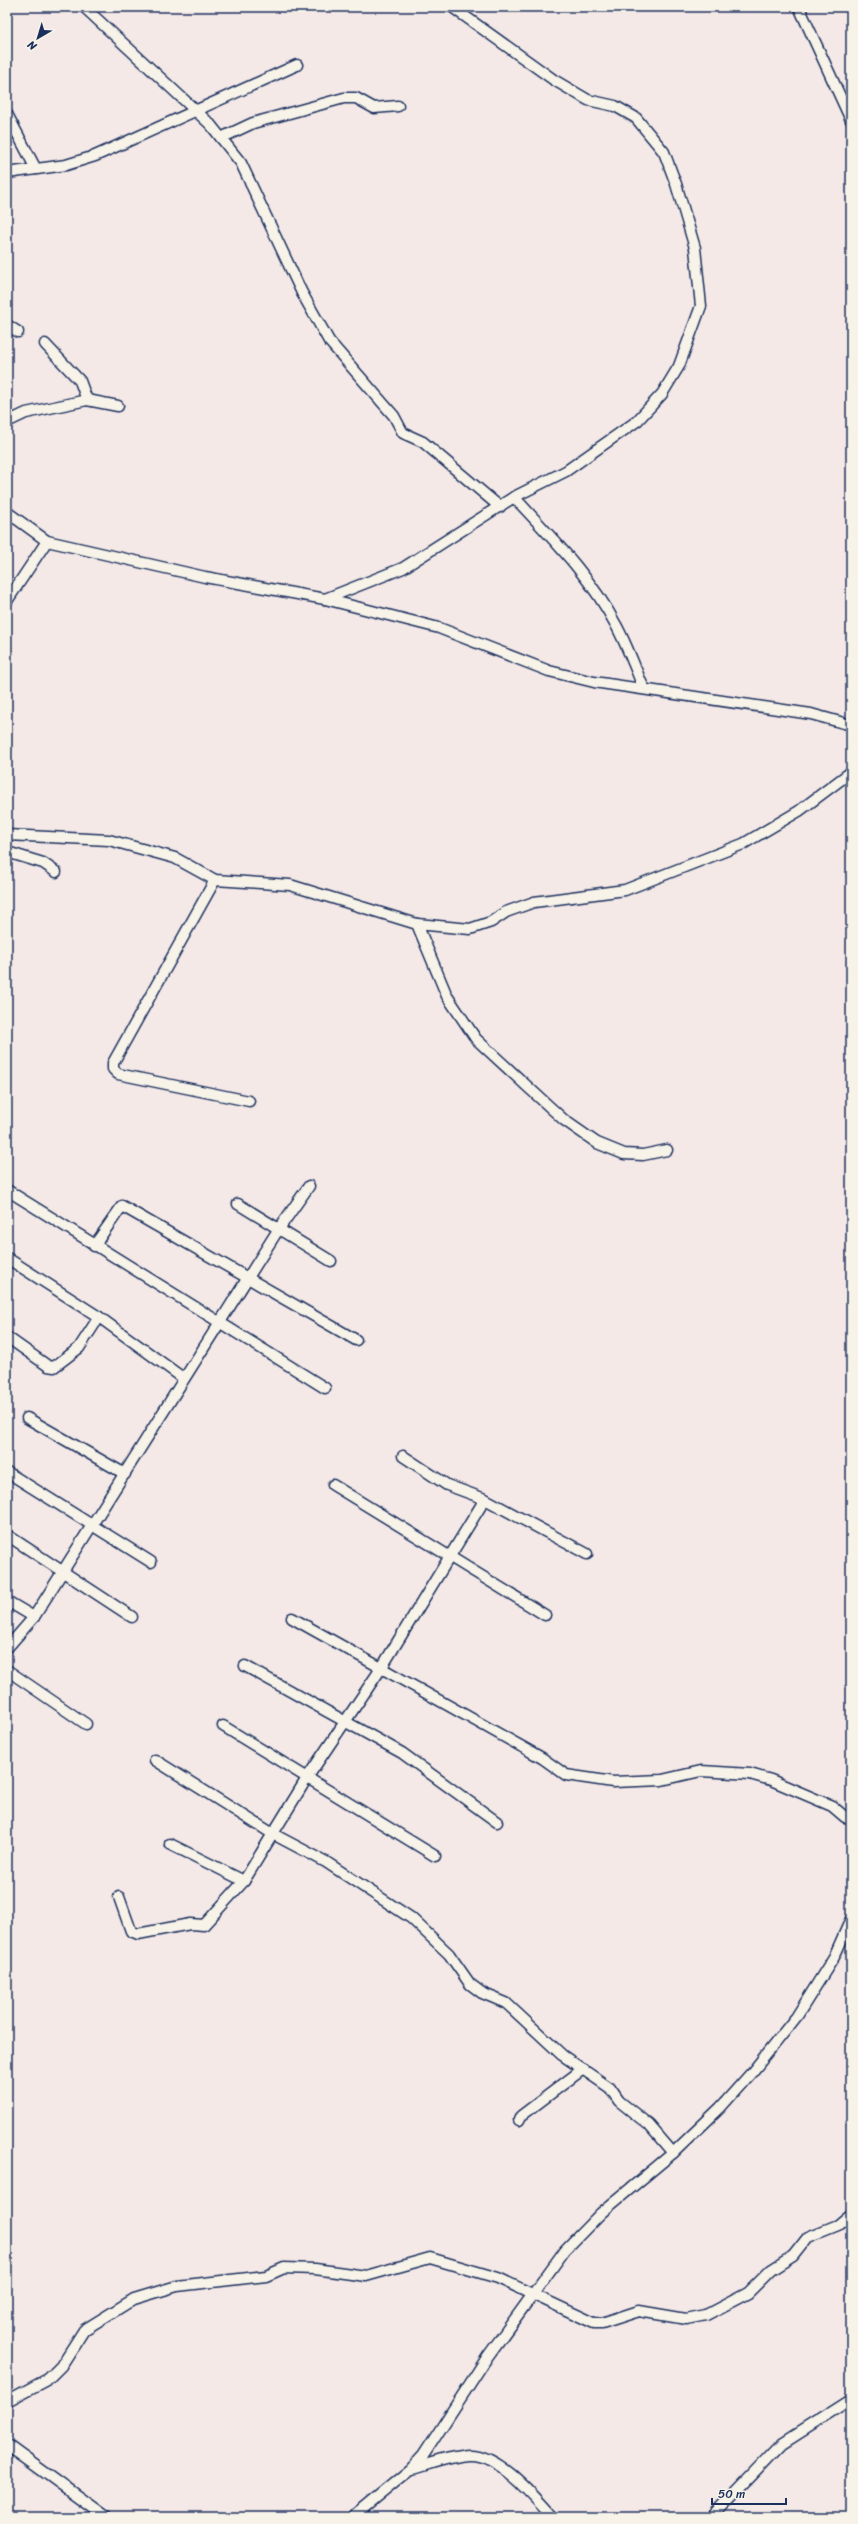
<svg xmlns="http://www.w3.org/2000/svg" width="858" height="2524" font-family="Sriracha,sans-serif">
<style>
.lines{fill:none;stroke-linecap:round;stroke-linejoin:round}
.minor-casing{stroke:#1b2f5e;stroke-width:13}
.minor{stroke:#f7f3e8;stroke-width:10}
</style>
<rect width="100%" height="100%" fill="#f4e9e7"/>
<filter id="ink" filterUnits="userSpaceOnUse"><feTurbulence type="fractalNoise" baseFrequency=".025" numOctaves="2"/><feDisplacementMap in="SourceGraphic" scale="8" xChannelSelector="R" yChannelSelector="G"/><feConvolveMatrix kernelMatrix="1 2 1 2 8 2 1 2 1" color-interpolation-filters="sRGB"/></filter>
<g filter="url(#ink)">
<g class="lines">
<!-- minor casing -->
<g class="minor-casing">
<g id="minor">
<path d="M84 7 210 124 241 163 302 293 329 341 394 416 403 433 423 442 500 507"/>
<path d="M799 7 851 120"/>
<path d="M7 114 36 169"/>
<path d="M221 138 253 123 344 98H356L374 108 398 106"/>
<path d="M7 173 66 165 95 156 297 65"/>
<path d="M7 325 18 332"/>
<path d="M45 344 80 381 87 400"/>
<path d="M7 422 26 413 87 400 118 406"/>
<path d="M514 497C550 536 591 577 616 625 627 645 635 668 644 689"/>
<path d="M7 512 47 541 205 577 325 599 439 628 549 671 594 682 811 714 851 725"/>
<path d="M325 599 403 568 514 497 566 471 637 421 662 394 679 366 701 306 695 248 676 184 664 152 636 118 615 106 588 100 554 80 452 7"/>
<path d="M7 601 47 541"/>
<path d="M7 835 109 840 175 858 215 880 290 885 417 924 447 996 476 1039 529 1088 564 1120 597 1143 624 1154 643 1155 667 1150"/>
<path d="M7 852 43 863 56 872"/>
<path d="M215 880 113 1063V1069L118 1074 249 1101"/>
<path d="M417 924 470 929 491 922 506 912 534 902 625 890 743 844 799 811 851 772"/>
<path d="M7 1190 325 1388"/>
<path d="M238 1204 331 1261"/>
<path d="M94 1246 122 1206 356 1340"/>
<path d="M7 1258 99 1317 183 1378"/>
<path d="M7 1337 48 1366 54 1367 79 1348 99 1317"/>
<path d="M27 1418 125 1474"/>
<path d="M403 1456 447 1485 485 1499"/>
<path d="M7 1472 151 1562"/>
<path d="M333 1485 545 1615"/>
<path d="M7 1535 132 1617"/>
<path d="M7 1601 34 1617"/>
<path d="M292 1618 542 1758 566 1775 613 1782 662 1780 701 1771 750 1774 771 1780 832 1806 845 1817 851 1818"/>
<path d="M7 1648 34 1617 278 1230 309 1186"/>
<path d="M245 1666 402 1753 497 1822"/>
<path d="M7 1670 86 1724"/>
<path d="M223 1726 435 1856"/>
<path d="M155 1760 273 1834 326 1862 411 1918 449 1954 470 1984 482 1993 506 2003 562 2055 610 2088 619 2101 649 2125 673 2153"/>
<path d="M170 1844 244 1881"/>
<path d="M119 1897 131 1931 138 1934 190 1924 204 1925 244 1881 307 1778 382 1667 485 1499 587 1554"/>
<path d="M519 2120 521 2116 583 2069"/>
<path d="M7 2401 48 2379 61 2366 84 2330 134 2299 177 2286 266 2276 284 2268 315 2269 366 2276 430 2258 498 2278 594 2323H602L639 2311 686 2319 706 2315 748 2293 771 2270 793 2256 808 2237 838 2225 851 2214"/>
<path d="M7 2445 106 2517"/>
<path d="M412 2469C430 2464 450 2456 469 2455 498 2453 535 2497 553 2517"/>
<path d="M353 2517 411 2469 423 2456 488 2356 565 2250 601 2213 673 2153 720 2108 753 2071 797 2016 834 1957 851 1919"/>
<path d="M712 2517 782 2444 851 2400"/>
</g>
</g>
<!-- minor -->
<use href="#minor" class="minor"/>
</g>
</g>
<!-- margin -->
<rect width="858" height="2524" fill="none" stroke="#f7f3e8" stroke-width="24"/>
<rect x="12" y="12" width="834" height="2500" fill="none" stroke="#1b2f5e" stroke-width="1.5" filter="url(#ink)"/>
<!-- north arrow -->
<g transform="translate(38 38) rotate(218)" stroke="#f7f3e8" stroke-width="3" paint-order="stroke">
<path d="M0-3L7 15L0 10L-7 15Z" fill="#1b2f5e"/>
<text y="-6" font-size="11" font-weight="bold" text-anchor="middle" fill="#1b2f5e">N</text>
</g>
<!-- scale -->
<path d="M712 2498v6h74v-6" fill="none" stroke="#1b2f5e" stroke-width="2"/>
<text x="718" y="2498" font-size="12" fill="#1b2f5e" stroke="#f7f3e8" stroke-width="3" paint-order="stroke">50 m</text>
</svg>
